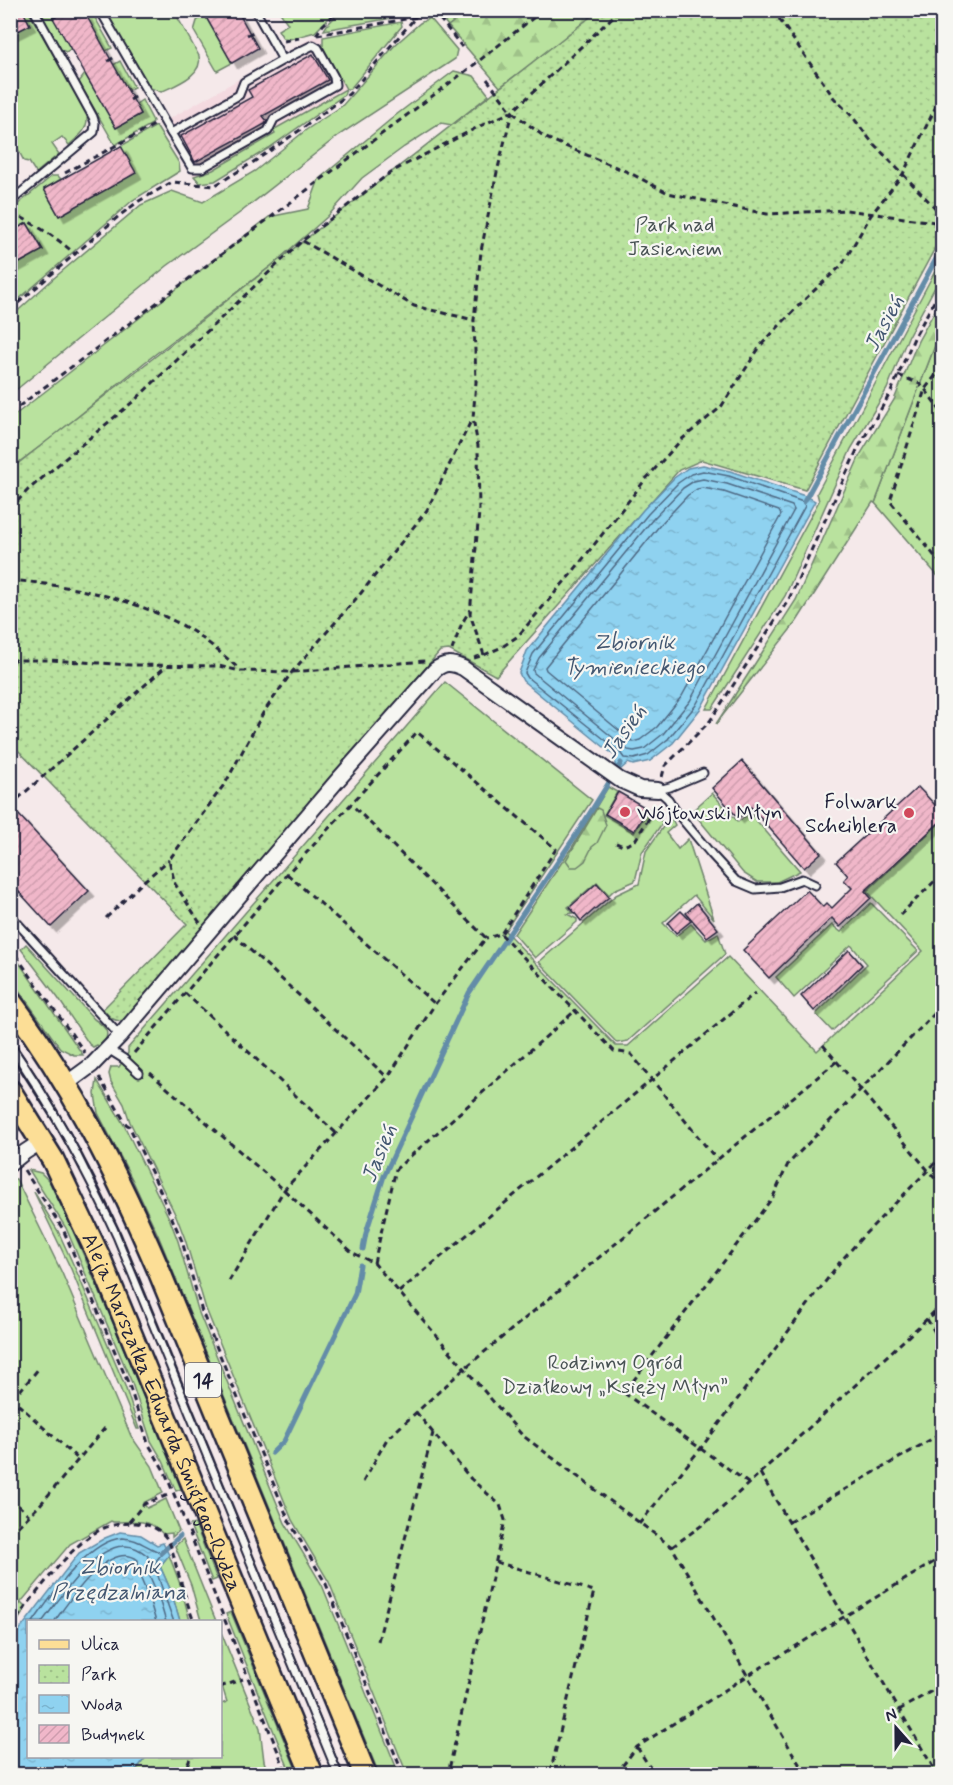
<svg xmlns="http://www.w3.org/2000/svg" width="953" height="1785" font-family="Mynerve,sans-serif">
<style>
.built{fill:#f4dae0}
.green{fill:#b9e29e;stroke:#6e826c;stroke-width:1.5}
.forest{fill:url(#forest-firs);stroke:#6e826c;stroke-width:1.5}
.park{fill:url(#park-dots);stroke:#6e826c;stroke-width:1.5}
.water{fill:url(#water-ripples);stroke:#638ca8;stroke-width:1.5}
.lines{fill:none;stroke-linecap:round;stroke-linejoin:round}
.shore{stroke:#4e6883;stroke-width:1.5}
.stream{stroke:#638ca8;stroke-width:5}
.building{fill:url(#building-hatch);stroke:#22223b;stroke-width:1.5;filter:url(#shadow)}
.lane-casing{stroke:#22223b;stroke-width:11}
.street-casing{stroke:#22223b;stroke-width:18}
.primary-casing{stroke:#22223b;stroke-width:26}
.path{stroke:#22223b;stroke-width:3;stroke-dasharray:6 4.5;stroke-linecap:butt}
.lane{stroke:#f6f6f2;stroke-width:7}
.street{stroke:#f6f6f2;stroke-width:14}
.primary{stroke:#fcde96;stroke-width:21}
.tram{stroke:#22223b;stroke-width:1.5}
.poi-dot{fill:#d1495b;stroke:#f6f6f2;stroke-width:2}
.labels{text-anchor:middle;stroke-width:4.5;stroke-linejoin:round;paint-order:stroke}
.shield{fill:#f6f6f2;stroke:#626272;stroke-width:1.5}
.shield-label{font-size:20px;font-weight:bold;fill:#22223b}
.park-label{font-size:21px;fill:#485254;stroke:#f6f6f2}
.poi-label{font-size:21px;fill:#22223b;stroke:#f6f6f2;text-anchor:end}
.street-label{font-size:21px;fill:#22223b;stroke:#f6f6f2}
.water-label{font-size:22px;font-style:italic;fill:#435771;stroke:#f6f6f2}
</style>
<defs>
<pattern id="forest-firs" width="22" height="20" patternUnits="userSpaceOnUse" patternTransform="scale(1.5)"><rect width="22" height="20" fill="#b9e29e"/><path d="M5 1l3.5 6h-7zM16 11l3.5 6h-7z" fill="#9fc289"/></pattern>
<pattern id="park-dots" width="8" height="8" patternUnits="userSpaceOnUse" patternTransform="scale(1.5)"><rect width="8" height="8" fill="#b9e29e"/><path d="M2 2h.1M6 6h.1" fill="none" stroke="#9fc289" stroke-width="1.8" stroke-linecap="round"/></pattern>
<pattern id="water-ripples" width="26" height="14" patternUnits="userSpaceOnUse" patternTransform="scale(1.5)"><rect width="26" height="14" fill="#8fd2f0"/><path d="M2 4q2-2 4 0t4 0M15 11q2-2 4 0t4 0" fill="none" stroke="#7bb4cf"/></pattern>
<pattern id="building-hatch" width="6" height="6" patternUnits="userSpaceOnUse" patternTransform="scale(1.5)"><rect width="6" height="6" fill="#f0b7c9"/><path d="M-1 1l2-2M0 6l6-6M5 7l2-2" fill="none" stroke="#ce9dae"/></pattern>
<filter id="shadow"><feDropShadow dx="5.5" dy="5.5" stdDeviation="0" flood-color="#0004"/></filter>
</defs>
<rect width="100%" height="100%" fill="#f5e9ea"/>
<filter id="ink" filterUnits="userSpaceOnUse"><feTurbulence type="fractalNoise" baseFrequency=".0167" numOctaves="2"/><feDisplacementMap in="SourceGraphic" scale="12" xChannelSelector="R" yChannelSelector="G"/><feConvolveMatrix kernelMatrix="1 2 1 2 8 2 1 2 1" color-interpolation-filters="sRGB"/></filter>
<g filter="url(#ink)">
<!-- built -->
<path class="built" d="M313 37H323V47L346 89 273 130 275 134 213 170 194 176 162 123Z"/>
<!-- green -->
<g class="green">
<path d="M23 11H28L87 112C89 129 81 135 69 145L62 137 52 144 59 154 36 173 29 162 24 161 11 136 10 35 30 25Z"/>
<path d="M37 11H52L56 17 54 18 71 49 66 52 59 49Z"/>
<path d="M105 11H174L199 56C204 75 175 85 161 92L148 87Z"/>
<path d="M279 11H336L315 32 290 39 283 38 278 30 288 24Z"/>
<path d="M341 11V10L414 11 409 15 324 30 327 25Z"/>
<path d="M436 11H468L448 26Z"/>
<path d="M93 14 112 48 106 51 87 17Z"/>
<path d="M204 14 232 63 217 71 194 31 197 21Z"/>
<path d="M430 18 457 50 455 59 339 135 241 212 167 266 11 394V317L54 278 141 205 172 191 203 202 255 171 306 130 342 106 395 45 420 23Z"/>
<path d="M401 22 402 26 350 89H346L344 95 269 148 215 181 200 183 194 176 213 170 275 134 273 130 346 89 323 47V37Z"/>
<path d="M120 61 134 87 128 90 113 65Z"/>
<path d="M454 71 474 76 489 95 452 125 441 123 404 147 362 178 327 217 271 266 145 362 54 436 11 468V418L269 217 308 209 319 179 396 115Z"/>
<path d="M85 74 116 128 141 114 136 104 142 100 153 121 152 124 115 145 79 82Z"/>
<path d="M156 126 179 163 180 171 133 200 11 306V268L43 250 27 223 11 232V210L52 176H58L61 179 44 189 59 216 135 173 121 146Z"/>
<path d="M942 258V274L908 337 887 389 851 449 785 596 712 709H706L819 501 817 493Z"/>
<path d="M942 327V581L875 503Z"/>
<path d="M445 682 592 800 505 931 616 1046H628L728 957 817 1051 923 951 867 891 942 821V1774H407L329 1582 292 1520 206 1309 185 1239 177 1218 130 1122 124 1104 111 1082 109 1074 111 1067H119L128 1053V1048Z"/>
<path d="M608 787 617 792 604 815 634 833 647 812 663 822 642 852 635 881 614 890 609 895 597 882 568 907 573 913 567 914 577 919V922L535 958 514 934 570 850 577 853 571 849Z"/>
<path d="M712 793 738 822 750 813 800 871 777 882H757L743 873 692 811Z"/>
<path d="M672 819 675 825 666 833 678 849 688 839 714 919 694 895 663 923 676 936 691 924 706 940 718 933 725 954 628 1041 617 1043 539 962 616 895 639 884 646 851 663 827Z"/>
<path d="M871 903 918 951 832 1031 816 1014 867 964 851 945 794 998 776 977 832 925 841 932Z"/>
<path d="M26 944 94 1019C108 1028 112 1035 99 1049L97 1045 93 1047 89 1044 58 998 21 949Z"/>
<path d="M11 951 83 1055H74L60 1048 11 979Z"/>
<path d="M97 1080 124 1125 170 1220 178 1241 199 1313 285 1523 322 1585 399 1774H379L158 1235 132 1179 98 1113 95 1094Z"/>
<path d="M29 1170 41 1173 49 1181 70 1224 114 1325 181 1489 176 1491 163 1461 151 1441 132 1383 66 1228Z"/>
<path d="M14 1179H16L62 1273 131 1436 152 1466 163 1493 143 1503 147 1508 166 1499 179 1531 172 1537V1533L163 1534C148 1517 133 1522 113 1522L111 1521 70 1544 11 1614 10 1182Z"/>
<path d="M34 1192 58 1231 79 1277 125 1386 139 1429H137L71 1269Z"/>
<path d="M195 1524 217 1579 212 1581 190 1525Z"/>
<path d="M183 1539 216 1621H201L191 1585 175 1546Z"/>
<path d="M169 1555 180 1584 190 1621H180L171 1591 160 1566Z"/>
<path d="M231 1612 298 1774H291L226 1614Z"/>
<path d="M221 1632 260 1728 264 1761 268 1774H133L146 1757 220 1756 221 1704 227 1702 221 1683Z"/>
</g>
<!-- forest -->
<g class="forest">
<path d="M468 11H604L500 87 448 26Z"/>
<path d="M942 298V327L875 503 873 502 797 621 716 724 796 600 860 455 894 400 918 341Z"/>
<path d="M597 808 601 810 606 825 597 843 592 847 585 861 577 867H571L566 860Z"/>
<path d="M21 1603 26 1608 11 1631V1614Z"/>
</g>
<!-- park -->
<path class="park" d="M598 11H942V235L805 490 702 460 679 470 496 676 449 650 440 651 127 1019C116 1024 110 1018 103 1009L187 924 11 743V469Z"/>
<!-- water -->
<g class="water">
<path d="M703 465 730 471 808 497 815 501 701 708 673 743 650 761 633 765 628 763 621 769 615 765V756L523 681 519 673 527 651 643 510 674 478 688 468Z"/>
<path d="M120 1532 141 1535 157 1545 163 1543 169 1555 160 1566 171 1591 180 1621 28 1622V1756L146 1757 133 1774H11V1641L79 1553 105 1538Z"/>
</g>
<g class="lines">
<!-- shore -->
<g class="shore">
<path d="M703 471 729 476 803 502 805 506 696 705 668 739 648 755 634 759 624 758 619 751 528 678 525 673 533 654 648 514 678 483 691 474Z"/>
<path d="M703 479 727 484 792 506 794 510 690 701 663 734 644 749 634 751 628 750 534 673 533 670 539 658 653 519 683 488 694 481Z"/>
<path d="M703 488 724 492 779 511 781 515 682 696 657 727 640 740 633 742 546 670 545 667 660 525 688 495 697 489Z"/>
<path d="M33 1622C52 1596 88 1540 122 1538 138 1538 147 1548 160 1552L161 1555C160 1556 155 1562 155 1563 154 1567 171 1614 174 1622"/>
<path d="M42 1622C60 1599 92 1548 123 1546 133 1545 141 1550 148 1556L147 1570 158 1595 166 1622"/>
<path d="M54 1622C68 1603 109 1538 138 1560V1572L149 1598 156 1622"/>
</g>
<!-- stream -->
<g class="stream">
<path d="M804 502 942 248"/>
<path d="M363 1249 366 1233 384 1176 469 993 578 832 621 763"/>
<path d="M272 1453 284 1441 355 1294 360 1265"/>
<path d="M161 1553 180 1536"/>
</g>
</g>
<!-- building -->
<g class="building">
<path d="M52 10H80L83 17 86 15 141 114 116 128 53 18 56 17Z"/>
<path d="M202 10H237L258 48 232 63Z"/>
<path d="M23 11 30 25 10 35V18Z"/>
<path d="M313 54 328 80 263 116 267 121 265 124 195 162 181 136 252 97 248 90Z"/>
<path d="M121 146 136 173 59 216 44 189Z"/>
<path d="M27 223 43 250 10 268V232Z"/>
<path d="M742 761 821 853 804 868 751 807 738 818 712 788Z"/>
<path d="M918 787 936 806 942 800V820L865 891 871 898 840 927 832 918 769 978 743 950 807 890 823 907 827 903 832 908 852 888 844 880 848 876 836 862Z"/>
<path d="M618 792 648 809 634 831 605 814Z"/>
<path d="M19 815 89 891 51 927 10 882V823Z"/>
<path d="M597 883 609 897 581 921 570 907Z"/>
<path d="M697 903 718 929 707 937 686 913Z"/>
<path d="M681 911 691 921 676 933 668 923Z"/>
<path d="M849 950 862 965 814 1011 801 996Z"/>
</g>
<g class="lines">
<!-- lane casing -->
<g class="lane-casing">
<g id="lane">
<path d="M100 10 171 133"/>
<path d="M255 10 283 60"/>
<path d="M313 45 318 48 334 77 335 85 274 119 268 131 202 168H192L171 133 239 95 244 82 283 60Z"/>
<path d="M10 202 94 132 95 123 93 117 34 10"/>
<path d="M658 790 668 799 677 813 712 855 736 881 755 889 780 887 802 879 815 885"/>
<path d="M658 790 670 787 703 773"/>
<path d="M10 915 120 1036"/>
<path d="M10 1045C52 1105 87 1170 117 1236L338 1774"/>
<path d="M108 1049 124 1059 139 1073"/>
</g>
</g>
<!-- street casing -->
<g class="street-casing">
<g id="street">
<path d="M66 1084 92 1065 120 1036 336 782 435 670C445 662 451 663 463 668L620 780 640 789 658 790"/>
<path d="M10 1164 25 1152 42 1141"/>
</g>
</g>
<!-- primary casing -->
<g class="primary-casing">
<g id="primary">
<path d="M10 1001C72 1084 118 1175 159 1271L365 1774"/>
<path id="s1" d="M10 1091 53 1160 100 1259 312 1774"/>
</g>
</g>
<!-- path -->
<g class="path">
<path d="M433 10 462 47"/>
<path d="M773 10 834 98 852 116 871 141 942 215"/>
<path d="M80 12 83 10"/>
<path d="M247 35 255 31"/>
<path d="M316 35 323 25 339 10"/>
<path d="M317 35 417 17"/>
<path d="M284 41 299 38"/>
<path d="M108 61 115 57"/>
<path d="M487 79 512 112 546 138 630 173 668 193 767 214 846 210 942 223"/>
<path d="M130 100 137 96"/>
<path d="M65 173 154 125"/>
<path d="M12 212C35 225 57 237 76 255"/>
<path d="M303 241 414 306 474 320"/>
<path d="M10 310 119 216 139 201 172 182 214 186 252 163 303 128 349 94 422 10"/>
<path d="M942 367 925 389 890 501 942 565"/>
<path d="M898 375 920 384 925 389 942 413"/>
<path d="M10 413 475 64 543 10"/>
<path d="M10 509 28 490 73 452 135 400 302 241 391 172 478 127 511 112"/>
<path d="M10 580C66 585 125 596 176 622 200 634 220 652 239 669"/>
<path d="M452 650 462 623 470 610"/>
<path d="M484 655 502 647 518 636 571 574 645 480 681 440 721 407 761 345 804 300 842 265 871 215 903 174 940 98 942 90"/>
<path d="M474 658 484 655 470 614 479 512 478 446 473 418 476 382 474 320 481 251 497 172 512 112 620 10"/>
<path d="M10 660H50L131 665 219 666 240 671 292 672 425 661"/>
<path d="M662 777 665 766 710 721 789 599 858 448 891 392 914 338 942 287"/>
<path d="M10 806 165 667"/>
<path d="M616 843 623 846 634 842 653 812"/>
<path d="M287 874 435 1004"/>
<path d="M900 915 942 874"/>
<path d="M106 918 145 880 169 860"/>
<path d="M200 923 175 884 169 860 226 782 263 713 292 672 361 593 427 510 472 419"/>
<path d="M501 934 614 1051 631 1054 717 1160"/>
<path d="M234 935 387 1077"/>
<path d="M10 947 85 1053"/>
<path d="M185 993 336 1133"/>
<path d="M823 1045 942 1187"/>
<path d="M134 1053 287 874 417 732 556 849 501 934 486 938"/>
<path d="M150 1073 284 1190 353 1253 374 1263 522 1435 672 1547 805 1774"/>
<path d="M99 1077 126 1124 129 1126 158 1186 182 1241 202 1312 289 1521 326 1584 403 1774"/>
<path d="M24 1170 63 1229 129 1385 148 1443 165 1472 287 1774"/>
<path d="M374 1263 396 1169 576 1010"/>
<path d="M229 1281 284 1190 388 1077 435 1004 486 938 351 804"/>
<path d="M399 1292 755 993"/>
<path d="M942 1304 927 1319 942 1344"/>
<path d="M10 1397 78 1459"/>
<path d="M13 1399 40 1367"/>
<path d="M416 1412 471 1479 500 1505 505 1520 448 1774"/>
<path d="M760 1473 937 1774"/>
<path d="M363 1482 387 1439 465 1368 837 1061"/>
<path d="M748 1483 624 1393 773 1197 788 1164 942 1006"/>
<path d="M10 1498 29 1515"/>
<path d="M129 1522 144 1504 168 1495"/>
<path d="M789 1522 942 1433"/>
<path d="M639 1524 701 1448 840 1262 865 1234 942 1156"/>
<path d="M10 1534 39 1506 105 1428"/>
<path d="M672 1547 709 1520 927 1319 942 1310"/>
<path d="M496 1562 594 1591 550 1774"/>
<path d="M10 1627C32 1600 73 1540 104 1528 114 1524 125 1523 136 1523 148 1524 160 1528 167 1539 173 1548 174 1559 177 1569 182 1586 188 1606 194 1622"/>
<path d="M378 1641 433 1433"/>
<path d="M220 1687 243 1679"/>
<path d="M899 1710 942 1685"/>
<path d="M637 1747 654 1774"/>
<path d="M183 1774 191 1756"/>
<path d="M616 1774 637 1747 747 1676 942 1557"/>
</g>
<!-- lane -->
<use href="#lane" class="lane"/>
<!-- street -->
<use href="#street" class="street"/>
<!-- primary -->
<use href="#primary" class="primary"/>
<!-- tram -->
<g class="tram">
<path d="M10 1036 38 1078 72 1136 117 1227 343 1774"/>
<path d="M10 1054 52 1120 80 1169"/>
</g>
</g>
</g>
<!-- markers -->
<g class="poi-dot">
<circle cx="625" cy="812" r="6"/>
<circle cx="909" cy="813" r="6"/>
</g>
<g class="labels">
<!-- shield labels -->
<rect class="shield" x="185" y="1363" width="36" height="34" rx="4.5"/>
<g class="shield-label">
<text x="203" y="1387">14</text>
</g>
<!-- park labels -->
<g class="park-label">
<text x="675" y="231">Park nad<tspan x="675" dy="24">Jasieniem</tspan></text>
<text x="615" y="1369">Rodzinny Ogród<tspan x="615" dy="24">Działkowy „Księży Młyn”</tspan></text>
</g>
<!-- poi labels -->
<g class="poi-label">
<text x="897" y="808">Folwark<tspan x="897" dy="24">Scheiblera</tspan></text>
<text x="637" y="819" text-anchor="start">Wójtowski Młyn</text>
</g>
<!-- street labels -->
<g class="street-label">
<text dy="7" stroke="none"><textPath href="#s1" startOffset="356">Aleja Marszałka Edwarda Śmigłego-Rydza</textPath></text>
</g>
<!-- water labels -->
<g class="water-label">
<text transform="translate(883 323) rotate(-62)" y="8">Jasień</text>
<text x="634" y="649">Zbiornik<tspan x="634" dy="25">Tymienieckiego</tspan></text>
<text transform="translate(623 731) rotate(-55)" y="8">Jasień</text>
<text transform="translate(378 1153) rotate(-68)" y="8">Jasień</text>
<text x="119" y="1574">Zbiornik<tspan x="119" dy="25">Przędzalniana</tspan></text>
</g>
</g>
<!-- margin -->
<rect width="953" height="1785" fill="none" stroke="#f6f6f2" stroke-width="36"/>
<rect x="18" y="18" width="917" height="1749" fill="none" stroke="#22223b" stroke-width="2" filter="url(#ink)"/>
<!-- legend -->
<rect x="27" y="1620" width="195" height="138" fill="#f6f6f2" stroke="#a1a1a9" stroke-width="1.5"/>
<rect x="39" y="1640" width="30" height="9" fill="#fcde96" stroke="#a1a1a9" stroke-width="1.5"/>
<text x="81" y="1650" font-size="18" fill="#22223b">Ulica</text>
<rect x="39" y="1665" width="30" height="18" fill="url(#park-dots)" stroke="#a1a1a9" stroke-width="1.5"/>
<text x="81" y="1680" font-size="18" fill="#22223b">Park</text>
<rect x="39" y="1695" width="30" height="18" fill="url(#water-ripples)" stroke="#a1a1a9" stroke-width="1.5"/>
<text x="81" y="1710" font-size="18" fill="#22223b">Woda</text>
<rect x="39" y="1725" width="30" height="18" fill="url(#building-hatch)" stroke="#a1a1a9" stroke-width="1.5"/>
<text x="81" y="1740" font-size="18" fill="#22223b">Budynek</text>
<!-- north arrow -->
<g transform="translate(896 1728) rotate(339)" stroke="#f6f6f2" stroke-width="4.5" paint-order="stroke">
<path d="M0-4.5L10 22L0 15L-10 22Z" fill="#22223b"/>
<text y="-9" font-size="16" font-weight="bold" text-anchor="middle" fill="#22223b">N</text>
</g>
</svg>
